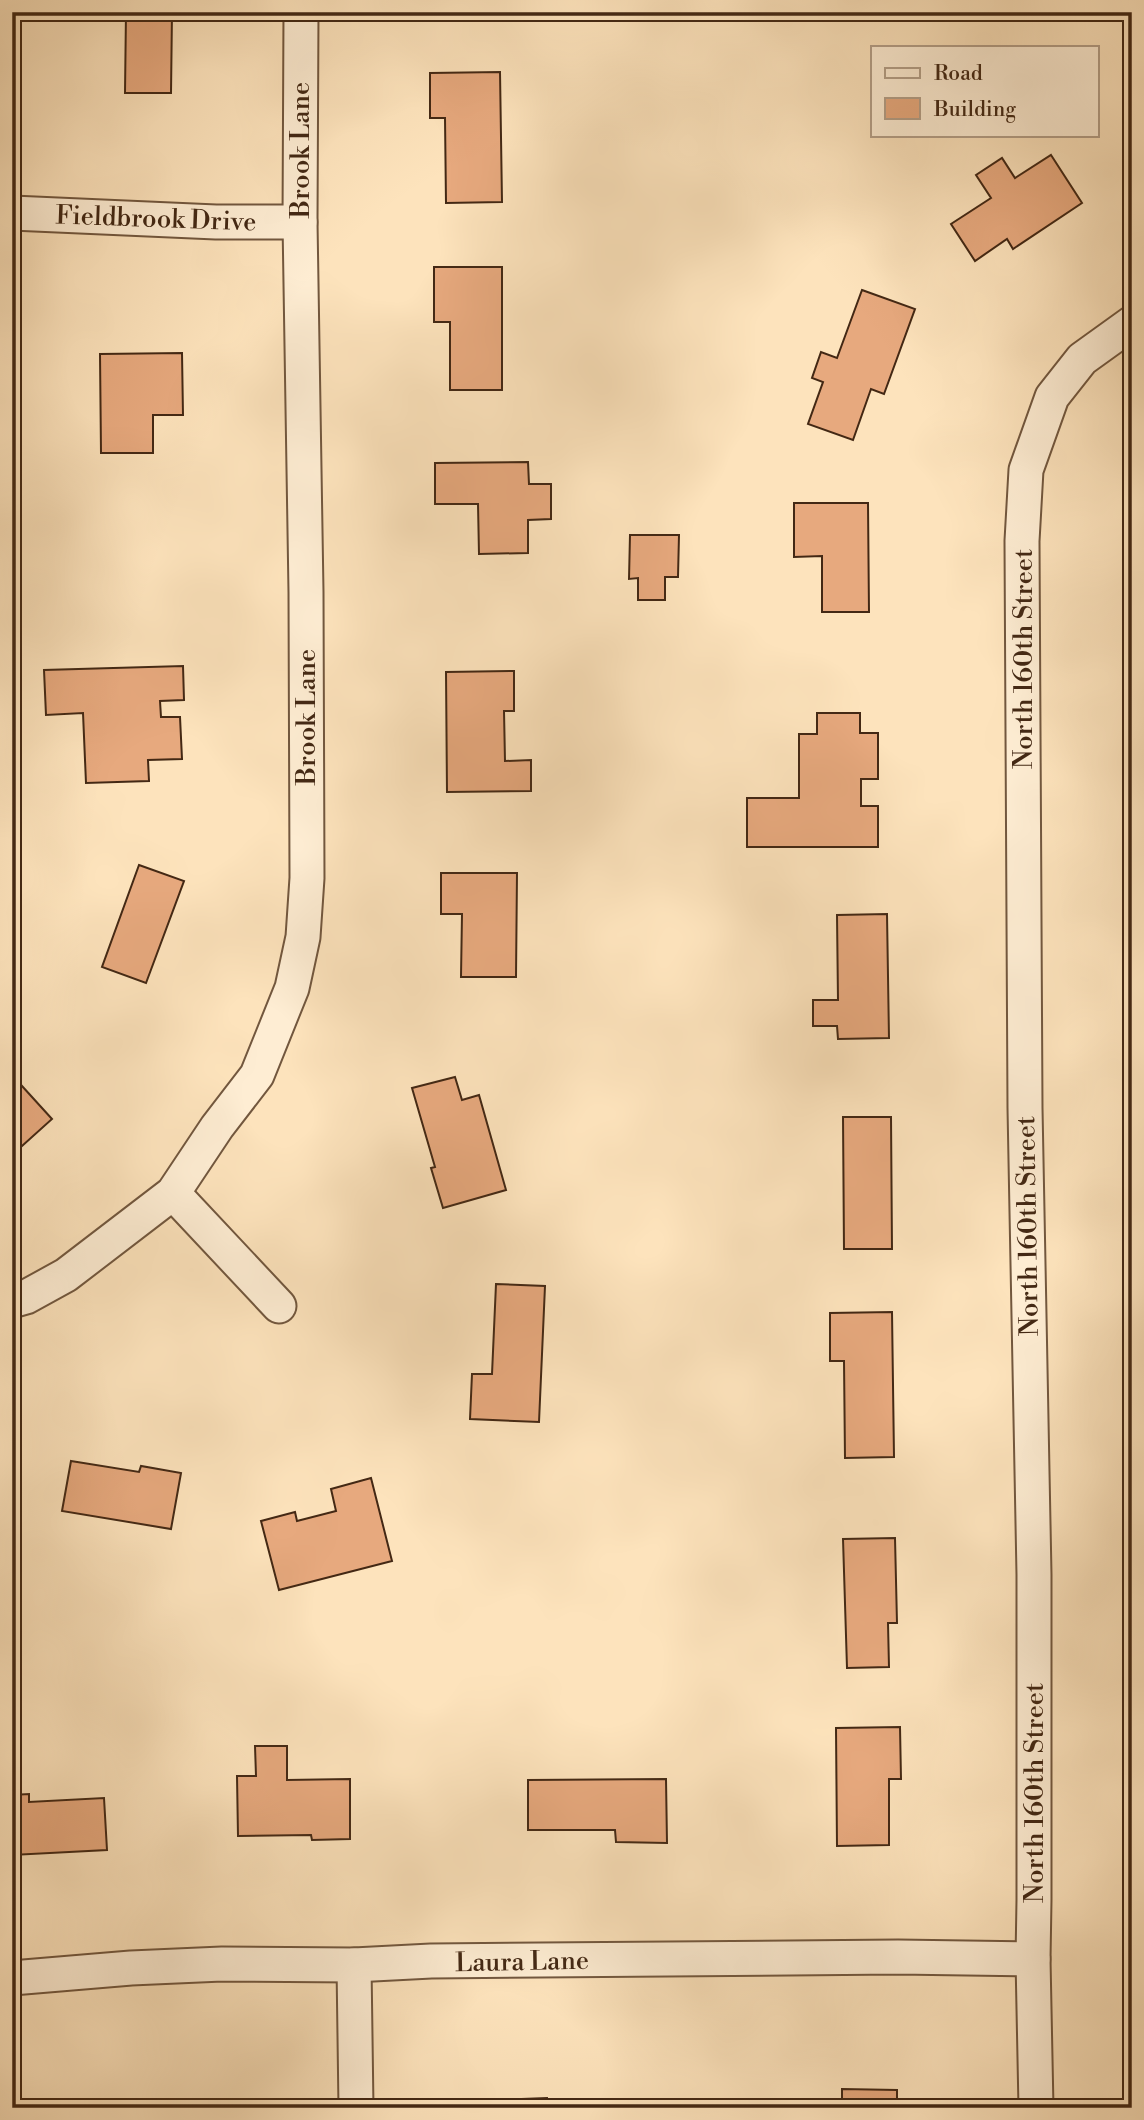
<svg xmlns="http://www.w3.org/2000/svg" width="1144" height="2120" font-family="'Libre Bodoni',serif">
<style>
.building{fill:#e7a97e;stroke:#432814;stroke-width:2}
.lines{fill:none;stroke-linecap:round;stroke-linejoin:round}
.minor-casing{stroke:#72573e;stroke-width:37}
.minor{stroke:#feedd3;stroke-width:33}
.labels{text-anchor:middle;stroke-width:5;stroke-linejoin:round;paint-order:stroke}
.street-label{font-size:26px;fill:#432814;stroke:#feedd3}
</style>
<rect width="100%" height="100%" fill="#fde3bc"/>
<filter id="stains"><feTurbulence type="fractalNoise" baseFrequency=".00286" numOctaves="4"/><feColorMatrix values="0 0 0 0 .2 0 0 0 0 .09 0 0 0 0 .02 0 0 0 .5 -.17"/></filter>
<radialGradient id="worn" r=".72"><stop offset=".6" stop-color="#630" stop-opacity="0"/><stop offset="1" stop-color="#630" stop-opacity=".3"/></radialGradient>
<!-- building -->
<g class="building">
<path d="M126 12H172L171 93H125Z"/>
<path d="M500 72 502 202 446 203 445 118H430V73Z"/>
<path d="M1051 155 1082 203 1013 249 1007 239 975 261 951 224 991 198 976 175 1002 158 1015 178Z"/>
<path d="M434 267H502V390H450V322H434Z"/>
<path d="M862 290 915 309 884 394 871 389 853 440 808 424 823 382 812 378 821 352 837 358Z"/>
<path d="M182 353 183 415H153V453H101L100 354Z"/>
<path d="M528 462 529 484H551V519L528 520V553L479 554 478 504H435V463Z"/>
<path d="M794 503H868L869 612H822V556L794 557Z"/>
<path d="M630 535H679L678 577H665V600H638V578L629 579Z"/>
<path d="M183 666 184 700 160 701 161 717H180L182 759 148 760 149 781 86 783 83 713 46 715 44 670Z"/>
<path d="M514 671V711H504L505 761 531 760V791L447 792 446 672Z"/>
<path d="M817 713H860V733H878V779H861V806H878V847H747V798H799V734H817Z"/>
<path d="M139 865 184 881 146 983 102 967Z"/>
<path d="M441 873H517L516 977H461L462 914H441Z"/>
<path d="M887 914 889 1038 838 1039 837 1026H813V1000H838L837 915Z"/>
<path d="M455 1077 462 1100 479 1095 506 1190 443 1208 431 1168 435 1167 412 1088Z"/>
<path d="M22 1086 52 1119 12 1155V1095Z"/>
<path d="M843 1117H891L892 1249H844Z"/>
<path d="M496 1284 545 1286 539 1422 470 1419 472 1374H492Z"/>
<path d="M892 1312 894 1457 845 1458 844 1361H830V1313Z"/>
<path d="M71 1461 139 1472 141 1466 181 1473 171 1529 62 1511Z"/>
<path d="M371 1478 392 1561 279 1590 261 1521 295 1512 297 1521 336 1511 331 1489Z"/>
<path d="M895 1538 897 1623H888L889 1667 847 1668 843 1539Z"/>
<path d="M900 1727 901 1779H889V1845L837 1846 836 1728Z"/>
<path d="M255 1746H287V1780L350 1779V1839L312 1840 311 1835 238 1836 237 1776H256Z"/>
<path d="M666 1779 667 1843 616 1842 615 1830H528V1780Z"/>
<path d="M29 1794V1802L104 1798 107 1850 12 1855V1795Z"/>
<path d="M842 2089 897 2090V2108H842Z"/>
<path d="M547 2098 548 2108H492L491 2100Z"/>
</g>
<g class="lines">
<!-- minor casing -->
<g class="minor-casing">
<g id="minor">
<path d="M12 213 216 222H300"/>
<path d="M173 1193 279 1306"/>
<path d="M12 1301 26 1297 66 1275 173 1193 217 1127 257 1075 292 988 303 937 307 878 306 592 300 222 301 12"/>
<path d="M354 1965 356 2108"/>
<path d="M12 1978 131 1968 222 1964 354 1965 431 1961 898 1957 1033 1959"/>
<path d="M1036 2108 1033 1959 1034 1900V1575L1025 1108 1022 541 1026 470 1052 397 1082 359 1132 323"/>
</g>
</g>
<!-- minor -->
<use href="#minor" class="minor"/>
</g>
<g class="labels">
<!-- street labels -->
<g class="street-label">
<text transform="translate(300 150) rotate(-90)" y="9">Brook Lane</text>
<text transform="translate(156 218) rotate(2)" y="9">Fieldbrook Drive</text>
<text transform="translate(1023 659) rotate(-90)" y="9">North 160th Street</text>
<text transform="translate(306 717) rotate(-90)" y="9">Brook Lane</text>
<text transform="translate(1027 1226) rotate(-91)" y="9">North 160th Street</text>
<text transform="translate(1034 1793) rotate(-90)" y="9">North 160th Street</text>
<text transform="translate(522 1961) rotate(-1)" y="9">Laura Lane</text>
</g>
</g>
<!-- margin -->
<rect width="1144" height="2120" fill="none" stroke="#fde3bc" stroke-width="42"/>
<rect x="14" y="14" width="1116" height="2092" fill="none" stroke="#432814" stroke-width="3.5"/>
<rect x="21" y="21" width="1102" height="2078" fill="none" stroke="#432814" stroke-width="2"/>
<!-- legend -->
<rect x="871" y="46" width="228" height="91" fill="#feedd3" stroke="#b39e87" stroke-width="2"/>
<rect x="885" y="68" width="35" height="10" fill="#feedd3" stroke="#b39e87" stroke-width="2"/>
<text x="934" y="80" font-size="21" fill="#432814">Road</text>
<rect x="885" y="98" width="35" height="21" fill="#e7a97e" stroke="#b39e87" stroke-width="2"/>
<text x="934" y="116" font-size="21" fill="#432814">Building</text>
<rect width="100%" height="100%" filter="url(#stains)"/>
<rect width="100%" height="100%" fill="url(#worn)"/>
</svg>
